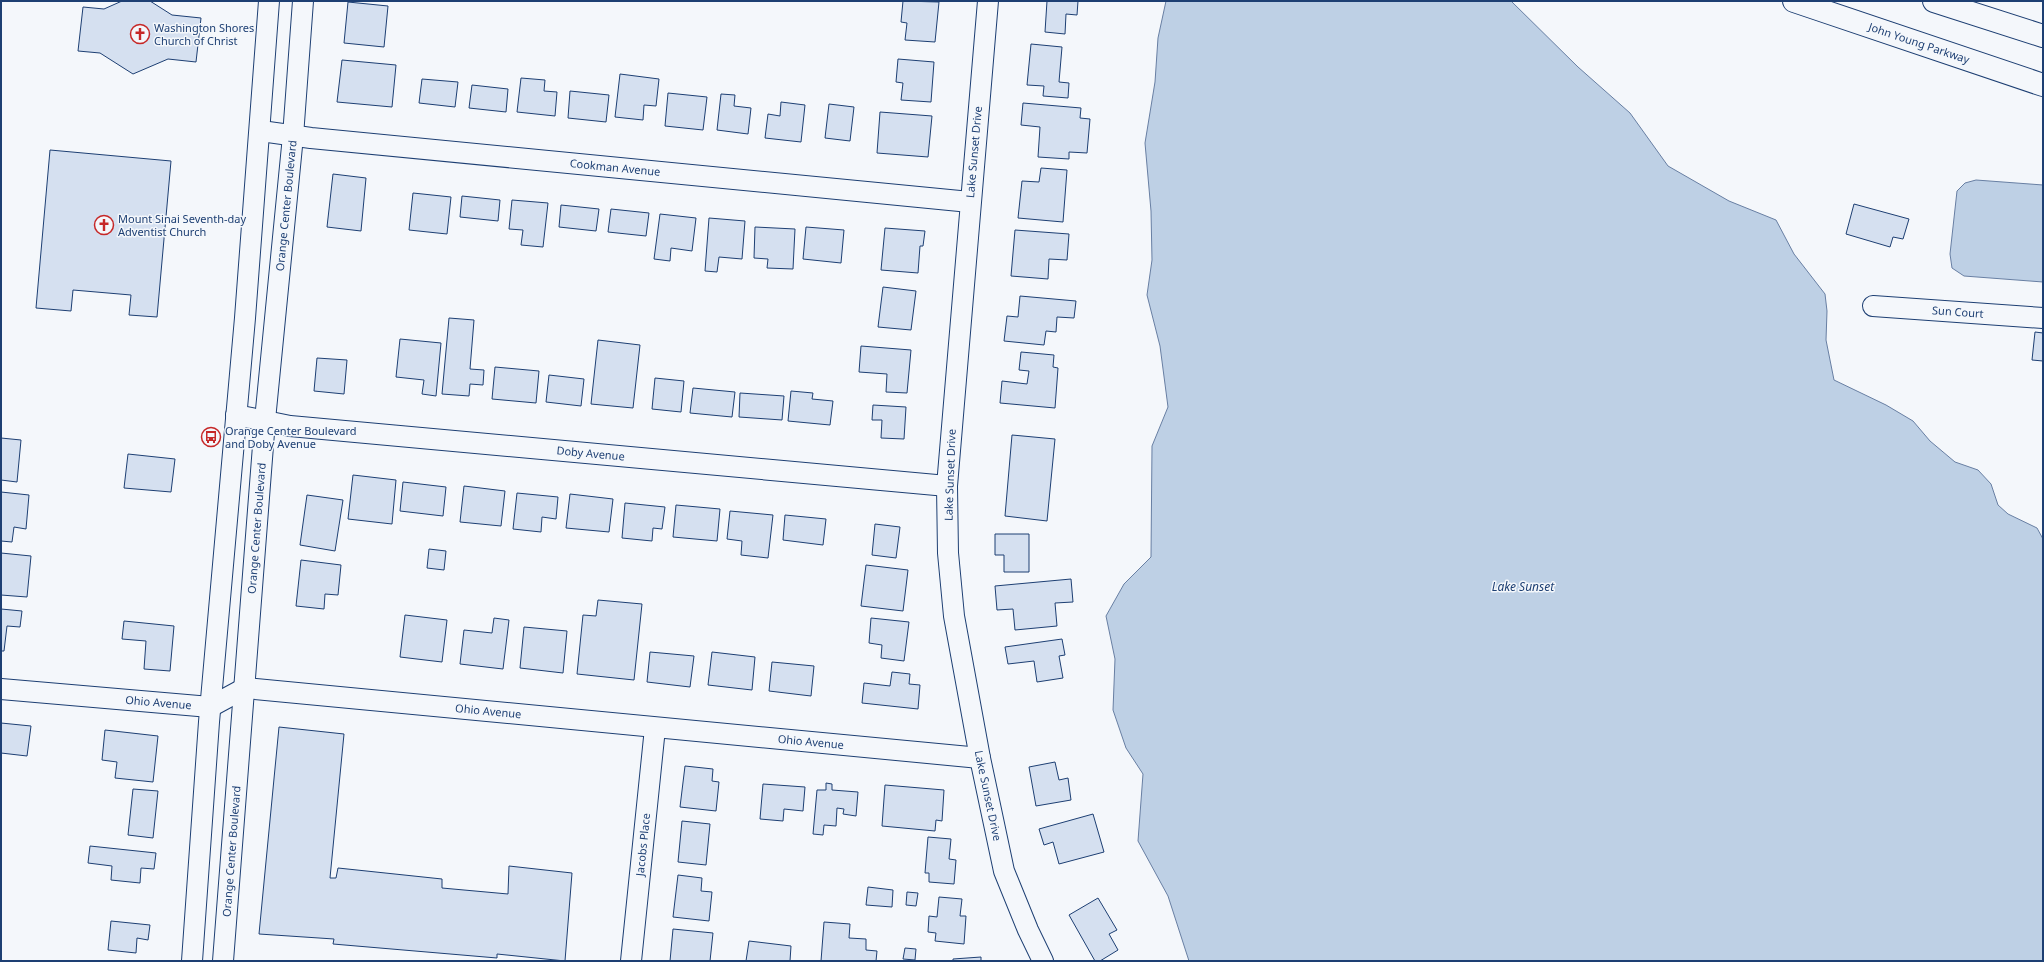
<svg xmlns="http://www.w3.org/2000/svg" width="2044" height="962" font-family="'Noto Sans',sans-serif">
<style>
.water{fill:#bed0e5;stroke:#687fa3}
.building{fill:#d5e0f0;stroke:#1d3f73}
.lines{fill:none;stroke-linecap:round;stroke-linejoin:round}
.minor-casing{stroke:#1d3f73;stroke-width:22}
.major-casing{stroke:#1d3f73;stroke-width:24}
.minor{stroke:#f4f7fb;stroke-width:20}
.major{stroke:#f4f7fb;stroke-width:22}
.labels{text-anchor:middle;stroke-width:3;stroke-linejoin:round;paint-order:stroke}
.poi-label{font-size:11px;fill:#1d3f73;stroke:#f4f7fb;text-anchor:start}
.street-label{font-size:11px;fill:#1d3f73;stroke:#f4f7fb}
.water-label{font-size:12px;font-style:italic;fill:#1d3f73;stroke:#f4f7fb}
</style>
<rect width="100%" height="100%" fill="#f4f7fb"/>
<!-- water -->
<g class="water">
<path d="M1166 1H1511L1578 67 1630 113 1668 166 1729 201 1776 220 1794 254 1825 294 1827 311 1826 340 1834 380 1886 405 1913 421 1930 441 1955 462 1978 470 1991 484 1998 505 2008 514 2037 528 2043 539V961H1189L1168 896 1138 841 1143 774 1126 748 1113 710 1115 659 1106 616 1124 584 1151 557 1152 446 1168 407 1160 346 1147 295 1152 260 1151 211 1145 143 1155 82 1158 38Z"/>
<path d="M1976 180 2043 185V282L1964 276 1952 268 1950 254 1957 191 1965 183Z"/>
</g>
<!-- building -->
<g class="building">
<path d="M122 1H150L172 15 201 18 196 62 168 59 133 74 100 53 78 51 83 7 104 9Z"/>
<path d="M903 1 939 2 935 42 905 40 907 23 901 22Z"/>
<path d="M1047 1H1078L1077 15 1066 14 1065 34 1045 32Z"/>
<path d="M348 2 388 6 384 47 344 43Z"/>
<path d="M1031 44 1062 47 1059 82 1069 83 1068 98 1043 96 1044 86 1027 85Z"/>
<path d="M898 59 934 62 931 102 901 100 903 83 896 82Z"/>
<path d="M342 60 396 65 392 107 337 102Z"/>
<path d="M620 74 659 79 656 106 644 105 643 120 615 117Z"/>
<path d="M521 78 545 80 544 91 557 92 555 116 517 112Z"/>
<path d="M422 79 458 82 455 107 419 103Z"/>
<path d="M472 85 508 89 506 112 469 108Z"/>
<path d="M570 91 609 95 606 122 568 118Z"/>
<path d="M668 93 707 97 703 130 665 126Z"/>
<path d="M721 94 735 95 734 106 751 108 748 134 717 130Z"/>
<path d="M781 102 805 105 801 142 765 138 768 114 780 116Z"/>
<path d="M1023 103 1081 108 1080 118 1090 119 1087 153 1069 152V159L1038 157 1040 127 1021 125Z"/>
<path d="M829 104 854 107 850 141 825 138Z"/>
<path d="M880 112 932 116 928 157 877 153Z"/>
<path d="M50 150 171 161 157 317 129 315 131 295 73 290 71 311 36 308Z"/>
<path d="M1041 168 1067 170 1063 222 1018 218 1022 181 1039 182Z"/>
<path d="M333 174 366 178 361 231 327 227Z"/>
<path d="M413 193 451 197 447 234 409 230Z"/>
<path d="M462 196 500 200 498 221 460 217Z"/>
<path d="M512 200 548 203 543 247 521 245 523 230 509 229Z"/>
<path d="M1854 204 1909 219 1903 239 1893 237 1890 247 1846 234Z"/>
<path d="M561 205 599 209 596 231 559 227Z"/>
<path d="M611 209 649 213 646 236 608 232Z"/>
<path d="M660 214 696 218 692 251 671 248 670 261 654 259Z"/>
<path d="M709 218 745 221 742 259 719 257 717 272 705 271Z"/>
<path d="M755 227 795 229 793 269 767 268 768 259 754 258Z"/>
<path d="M806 227 844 230 841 263 803 259Z"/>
<path d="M885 228 925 231 923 246H920L918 273 881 270Z"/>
<path d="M1015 230 1069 234 1067 260 1049 259 1048 279 1011 276Z"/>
<path d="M883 287 916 291 911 330 878 327Z"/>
<path d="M1020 296 1076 301 1074 318 1057 317 1056 332 1046 331 1044 345 1004 341 1007 316 1018 317Z"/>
<path d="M449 318 474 320 470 369 484 370 483 385 470 384 469 396 442 394Z"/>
<path d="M2035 332 2043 333V361L2032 360Z"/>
<path d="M400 339 441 343 436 396 422 394 424 380 396 377Z"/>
<path d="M598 340 640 345 633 408 591 404Z"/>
<path d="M861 346 911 350 907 393 886 392 887 374 859 372Z"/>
<path d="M1021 352 1054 355 1053 367 1058 368 1055 408 1000 403 1002 381 1027 384 1029 371 1019 370Z"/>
<path d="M317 358 347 360 344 394 314 391Z"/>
<path d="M495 367 539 371 536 403 492 399Z"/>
<path d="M549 375 584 379 581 406 546 402Z"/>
<path d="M655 378 684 381 681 412 652 409Z"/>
<path d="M693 388 735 392 732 417 690 413Z"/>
<path d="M791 391 813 393 812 399 833 401 830 425 788 421Z"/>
<path d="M740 393 784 396 782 420 739 417Z"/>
<path d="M873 405 906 407 904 439 881 438 882 420H872Z"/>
<path d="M1012 435 1055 439 1047 521 1005 516Z"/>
<path d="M1 438 21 440 17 482 1 480Z"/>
<path d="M128 454 175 459 171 492 124 488Z"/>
<path d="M353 475 396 480 392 524 348 519Z"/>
<path d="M403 482 446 487 443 516 400 511Z"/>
<path d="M464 486 505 491 501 526 460 522Z"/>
<path d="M1 492 29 495 26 529 14 527 12 542 1 541Z"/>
<path d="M517 493 558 497 556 519 542 517 541 532 513 529Z"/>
<path d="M570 494 613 499 609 532 566 528Z"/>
<path d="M307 495 343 500 335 551 300 545Z"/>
<path d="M625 503 665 507 662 529 653 528 652 541 622 538Z"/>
<path d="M676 505 720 509 717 541 673 537Z"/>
<path d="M730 511 773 515 768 558 741 555 742 541 727 539Z"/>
<path d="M785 515 826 519 823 545 783 540Z"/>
<path d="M875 524 900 527 896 558 872 555Z"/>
<path d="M995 534H1029V572H1004V555H995Z"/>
<path d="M429 549 446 551 444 570 427 568Z"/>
<path d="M1 553 31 556 27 597 1 595Z"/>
<path d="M301 560 341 565 338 595 325 594 324 609 296 606Z"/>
<path d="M866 565 908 570 903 611 861 606Z"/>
<path d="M1071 579 1073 602 1055 603 1057 626 1015 630 1013 609 997 610 995 586Z"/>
<path d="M598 600 642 604 634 680 577 674 583 615 596 616Z"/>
<path d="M1 609 22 611 20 627 7 626 4 651H1Z"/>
<path d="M405 615 447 620 442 662 400 657Z"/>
<path d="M494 618 509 620 503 669 460 664 464 630 492 633Z"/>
<path d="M871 618 909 622 904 661 881 658 882 645 869 643Z"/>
<path d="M124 621 174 626 170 671 144 669 146 641 122 639Z"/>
<path d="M524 627 567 631 563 673 520 668Z"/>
<path d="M1062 639 1065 655 1059 656 1063 678 1037 682 1034 661 1008 664 1005 647Z"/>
<path d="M650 652 694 656 690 687 647 682Z"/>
<path d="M712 652 755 657 752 690 708 685Z"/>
<path d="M772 662 814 666 811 696 769 691Z"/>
<path d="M892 672 910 674 909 684 920 685 918 709 862 703 864 683 890 686Z"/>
<path d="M1 723 31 726 27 756 1 753Z"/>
<path d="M279 727 344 734 330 878H336L338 868 442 879V888L508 894 509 866 572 873 565 961 497 954V958L333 944 334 939 259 934Z"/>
<path d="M105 730 158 736 153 782 115 778 117 762 102 760Z"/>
<path d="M1055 762 1059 780 1068 778 1071 800 1036 806 1029 767Z"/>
<path d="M685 766 713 769 712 781 719 782 716 811 680 807Z"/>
<path d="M826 783 832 784V790L858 792 856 816 843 814 844 809 837 808 836 826 824 825 823 835 813 834 817 790H826Z"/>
<path d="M763 784 805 787 803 811 784 809 783 821 760 819Z"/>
<path d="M885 785 944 790 942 821 936 820 935 831 882 826Z"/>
<path d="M133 789 158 791 153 838 128 835Z"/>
<path d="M1093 814 1104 852 1059 864 1053 842 1044 845 1039 829Z"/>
<path d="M682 821 710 824 706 865 678 862Z"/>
<path d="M928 837 951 839 949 859 956 860 954 884 929 882V873H925Z"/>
<path d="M90 846 156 853 154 869 141 868 140 883 111 880 112 866 88 863Z"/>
<path d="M678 875 702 878 701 891 712 892 709 921 673 917Z"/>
<path d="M868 887 893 890 892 907 866 905Z"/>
<path d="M907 892 918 893 916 906 906 905Z"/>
<path d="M939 897 962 899 960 916H966L964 944 935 941 936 933 928 932 929 916 937 917Z"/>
<path d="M1098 898 1117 930 1109 934 1118 950 1100 961H1095L1069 915Z"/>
<path d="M111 921 150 925 148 940 137 938 136 953 108 950Z"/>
<path d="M824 922 850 924 849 938 866 939V950L877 951 876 961H821Z"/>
<path d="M673 929 713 933 710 961H670Z"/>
<path d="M749 941 791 946 790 961H746Z"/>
<path d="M905 948 916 949 915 960 903 959Z"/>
<path d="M981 957V961H953V959Z"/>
</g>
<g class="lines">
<!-- minor casing -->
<g class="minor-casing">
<g id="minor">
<path id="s1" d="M988 1 947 486 948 553 954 616 980 758 1004 871 1028 930 1043 961"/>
<path id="s2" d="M261 131 311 138 970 202"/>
<path id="s3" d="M1873 306 2043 318"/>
<path id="s4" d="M236 415 290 426 947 486"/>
<path id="s5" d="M1 689 210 707 245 688 980 758"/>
<path d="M192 961 209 722 245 318 269 1"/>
<path id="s6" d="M223 961 265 420 293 136 303 1"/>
<path id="s7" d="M631 961 655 728"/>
</g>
</g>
<!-- major casing -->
<g class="major-casing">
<g id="major">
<path id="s8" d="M1794 1 2043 85"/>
<path d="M1934 1 2043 36"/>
</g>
</g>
<!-- minor -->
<use href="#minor" class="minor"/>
<!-- major -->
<use href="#major" class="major"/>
</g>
<!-- icons -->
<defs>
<g id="church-ring" transform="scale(1)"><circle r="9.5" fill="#f4f7fb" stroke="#c62828" stroke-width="1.5"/><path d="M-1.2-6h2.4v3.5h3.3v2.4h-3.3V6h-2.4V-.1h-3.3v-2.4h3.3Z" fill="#c62828"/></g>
<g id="bus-ring" transform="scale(1)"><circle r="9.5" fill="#f4f7fb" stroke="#c62828" stroke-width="1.5"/><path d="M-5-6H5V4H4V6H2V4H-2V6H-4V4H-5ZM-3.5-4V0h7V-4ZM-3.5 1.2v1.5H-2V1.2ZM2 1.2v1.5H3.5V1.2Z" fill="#c62828"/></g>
</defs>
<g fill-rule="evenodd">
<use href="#church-ring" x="140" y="34"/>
<use href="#church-ring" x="104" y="225"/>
<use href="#bus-ring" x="211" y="437"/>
</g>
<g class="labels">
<!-- poi labels -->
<g class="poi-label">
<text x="154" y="32">Washington Shores<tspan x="154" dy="13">Church of Christ</tspan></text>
<text x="118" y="223">Mount Sinai Seventh-day<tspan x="118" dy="13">Adventist Church</tspan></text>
<text x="225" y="435">Orange Center Boulevard<tspan x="225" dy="13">and Doby Avenue</tspan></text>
</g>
<!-- street labels -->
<g class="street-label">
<text dy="4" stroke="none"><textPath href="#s8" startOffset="132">John Young Parkway</textPath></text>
<text transform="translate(974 152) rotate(-85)" y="4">Lake Sunset Drive</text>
<text dy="4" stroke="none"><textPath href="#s2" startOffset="356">Cookman Avenue</textPath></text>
<text dy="4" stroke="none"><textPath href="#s6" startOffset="758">Orange Center Boulevard</textPath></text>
<text dy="4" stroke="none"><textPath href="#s3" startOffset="85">Sun Court</textPath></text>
<text dy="4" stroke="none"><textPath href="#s4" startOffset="357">Doby Avenue</textPath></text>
<text transform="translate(950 475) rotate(-88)" y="4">Lake Sunset Drive</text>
<text dy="4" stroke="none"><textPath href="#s6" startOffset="434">Orange Center Boulevard</textPath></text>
<text dy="4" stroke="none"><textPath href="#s5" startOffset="158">Ohio Avenue</textPath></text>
<text dy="4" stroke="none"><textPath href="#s5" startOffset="494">Ohio Avenue</textPath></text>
<text dy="4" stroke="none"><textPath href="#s5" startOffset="818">Ohio Avenue</textPath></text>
<text dy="4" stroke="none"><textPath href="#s1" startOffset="800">Lake Sunset Drive</textPath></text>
<text dy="4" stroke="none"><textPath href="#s7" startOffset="117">Jacobs Place</textPath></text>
<text dy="4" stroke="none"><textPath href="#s6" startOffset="110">Orange Center Boulevard</textPath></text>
</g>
<!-- water labels -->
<g class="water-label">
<text x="1523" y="591">Lake Sunset</text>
</g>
</g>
<!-- border -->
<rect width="2044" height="962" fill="none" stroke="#1d3f73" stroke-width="4"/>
</svg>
